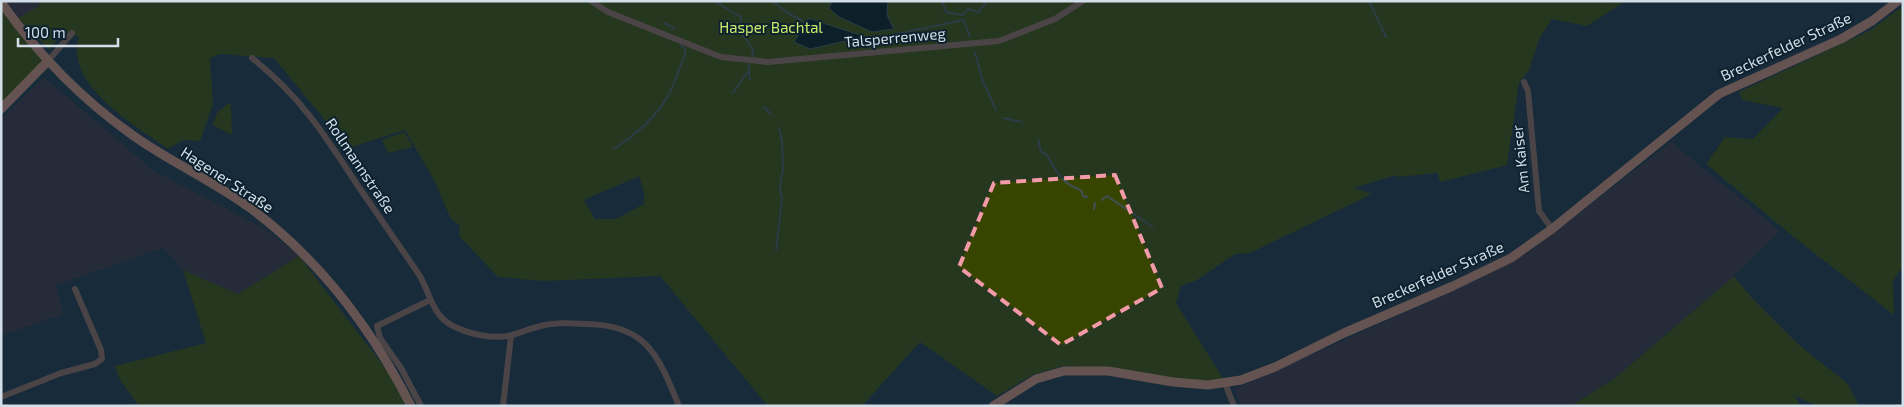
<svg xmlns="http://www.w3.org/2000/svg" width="1904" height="407" font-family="'Exo 2',sans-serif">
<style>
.industrial{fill:#382b39}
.green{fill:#384500;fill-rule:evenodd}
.water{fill:#021314;stroke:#415054}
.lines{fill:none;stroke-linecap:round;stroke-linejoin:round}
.stream{stroke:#415054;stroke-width:2}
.street{stroke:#8b6355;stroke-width:6}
.secondary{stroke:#c3846d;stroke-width:9}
.marked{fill:none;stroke:#f39aa9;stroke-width:4;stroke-dasharray:10 6;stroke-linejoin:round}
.labels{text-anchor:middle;stroke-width:4;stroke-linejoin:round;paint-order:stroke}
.park-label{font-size:15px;fill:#caea6c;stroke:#0e212f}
.street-label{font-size:15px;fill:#d3dfe8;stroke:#0e212f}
</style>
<rect width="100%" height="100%" fill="#172b3a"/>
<!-- industrial -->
<g class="industrial">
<path d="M7 1H40L39 6 18 18Z"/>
<path d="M44 77 154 171 267 230 299 256 238 294 183 270 163 248 56 285 63 314 1 336V119Z"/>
<path d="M1671 142 1780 231 1734 276 1614 378 1571 406H1241L1235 389 1473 282 1532 250Z"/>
</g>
<!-- green -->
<g class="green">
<path d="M40 1H1629L1624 2 1587 26 1552 19 1539 39 1529 70 1519 83 1507 165 1440 182 1438 173 1397 177 1396 175 1354 188 1372 194 1250 253 1235 254 1197 280 1181 286 1176 303 1224 380H1176L1093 368 1063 366 1032 375 997 396 920 342 862 406H768L660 276 543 281 498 277 459 236 460 226 451 219 434 180 405 130 348 148 274 58 220 54 210 58 213 104 200 141 183 140 168 149C135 125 64 85 79 37L63 32 49 50 18 18 39 6ZM639 176 644 193V204L616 219H595L584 200Z"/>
<path d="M1 4 47 61 1 108Z"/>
<path d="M1903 6V266L1893 281 1894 315 1795 238 1706 164 1725 137 1753 139 1783 108 1742 100 1739 92 1871 30Z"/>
<path d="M227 104H231L232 135 213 125 217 113Z"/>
<path d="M404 132 413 147 388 153 382 140Z"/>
<path d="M299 256 395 381 405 406H139L120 380 115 366 206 343 183 270 238 294Z"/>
<path d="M1734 276 1750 296 1799 345 1848 384 1859 406H1818L1795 396 1800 406H1571L1615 378Z"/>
</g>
<!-- water -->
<g class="water">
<path d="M832 1H888L887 15 894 29 872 32 839 17 829 8Z"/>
<path d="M808 19H811L872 39 846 41 810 49 794 42Z"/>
</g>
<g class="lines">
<!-- stream -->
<g class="stream">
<path d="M714 1 741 17V33L753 49 752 56"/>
<path d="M772 1 789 14 803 21"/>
<path d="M942 1 946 12 962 15 968 9 979 12 987 1"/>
<path d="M1369 1 1386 37"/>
<path d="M664 23 674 28"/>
<path d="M872 39 964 20 970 37"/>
<path d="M975 52 983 82 996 110"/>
<path d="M749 72 750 79"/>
<path d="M733 93 749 70V64"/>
<path d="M764 107 771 114"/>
<path d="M1003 118 1022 122"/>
<path d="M1038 139 1041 152 1047 155C1054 169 1064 186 1081 190L1083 196 1087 197"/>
<path d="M614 149C636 134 657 117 670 92 676 80 679 67 685 56V49L681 45"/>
<path d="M1102 200 1107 196 1153 227"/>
<path d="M1094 209 1095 203"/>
<path d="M776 250 782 199 780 187 783 168 782 141 779 128"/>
</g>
<!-- street -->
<g class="street">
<path d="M591 1 608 12 721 57 768 62 999 41 1055 19 1083 1"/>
<path d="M252 58C301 97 325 135 358 186 378 215 398 244 418 273 430 291 431 315 453 326 469 334 494 340 512 335 520 333 528 329 537 327 553 322 569 323 586 324 647 325 658 355 679 406"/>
<path d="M48 61 72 33"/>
<path d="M1524 82 1528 91 1539 211 1552 229"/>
<path d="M1225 383 1234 406"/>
<path d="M1 397 61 373 95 364 102 359 101 350 75 289"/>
<path d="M421 406 401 368 380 338 377 326 430 300"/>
<path d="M503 406 511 336"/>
</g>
<!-- secondary -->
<g class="secondary">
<path d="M1 2C37 53 80 98 131 134 168 161 212 180 250 208 319 259 372 329 411 406"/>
<path d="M1 109 48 61"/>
<path d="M993 406 1036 379 1064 371H1108L1173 382 1208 385 1241 380 1275 367 1344 333 1453 286 1511 258 1552 229 1719 94 1841 39 1872 21 1898 1"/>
</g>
</g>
<!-- marked area -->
<path d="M0 0H1904V407H0ZM1115 175 1162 288 1061 345 959 267 994 183Z" fill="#172b3a" fill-opacity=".55" fill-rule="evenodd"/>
<path class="marked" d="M1115 175 1162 288 1061 345 959 267 994 183Z"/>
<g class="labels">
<!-- park labels -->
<g class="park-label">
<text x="771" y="33">Hasper Bachtal</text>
</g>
<!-- street labels -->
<g class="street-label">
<text transform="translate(895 38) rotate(-5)" y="5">Talsperrenweg</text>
<text transform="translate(1786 47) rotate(-25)" y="5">Breckerfelder Straße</text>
<text transform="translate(1521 159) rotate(-96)" y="5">Am Kaiser</text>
<text transform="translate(360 166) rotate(56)" y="5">Rollmannstraße</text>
<text transform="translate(227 180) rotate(33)" y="5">Hagener Straße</text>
<text transform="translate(1438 275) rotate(-24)" y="5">Breckerfelder Straße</text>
</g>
</g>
<!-- border -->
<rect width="1904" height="407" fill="none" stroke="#d3dfe8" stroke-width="5"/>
<!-- scale -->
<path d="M18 38v8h100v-8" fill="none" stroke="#d3dfe8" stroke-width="2.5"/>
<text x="25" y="38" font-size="15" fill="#d3dfe8" stroke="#0e212f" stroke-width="4" paint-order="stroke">100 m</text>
</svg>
